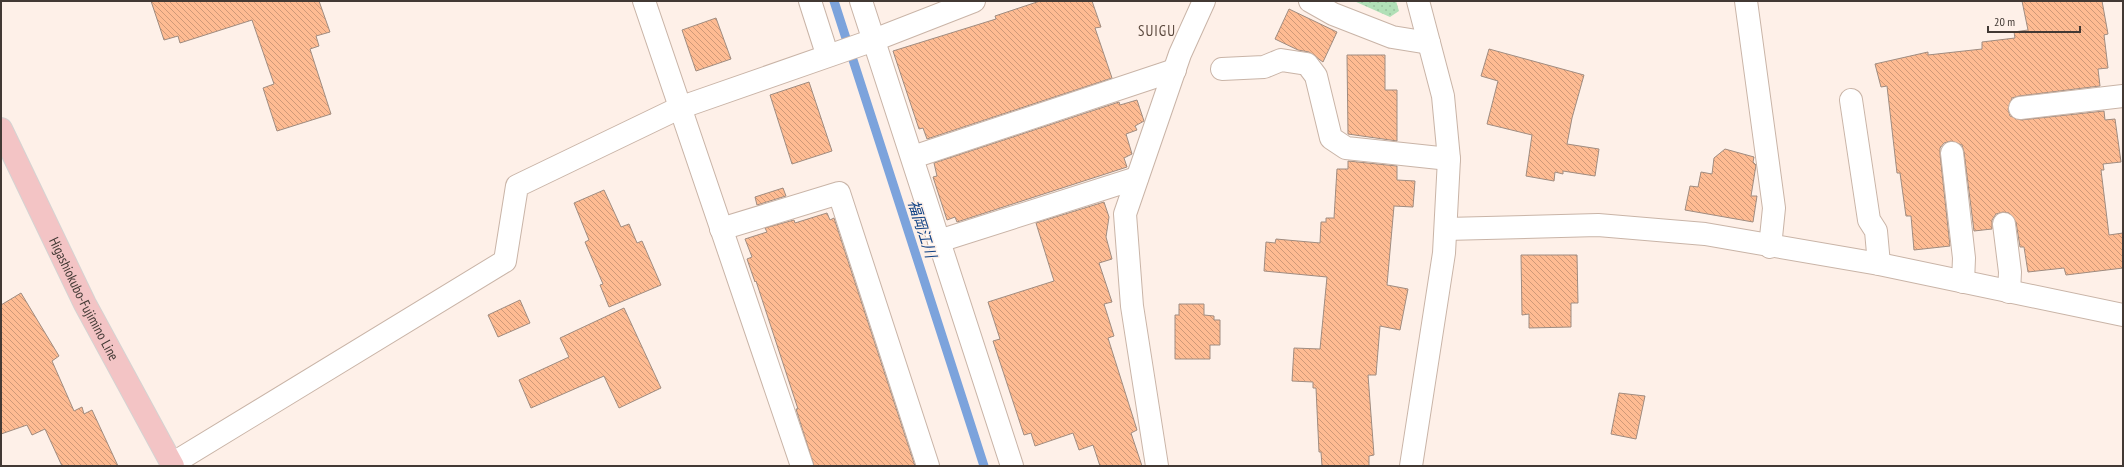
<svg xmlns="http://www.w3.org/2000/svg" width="2124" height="467" font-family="'PT Sans Narrow','Noto Sans JP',sans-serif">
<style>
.green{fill:url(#green-dots)}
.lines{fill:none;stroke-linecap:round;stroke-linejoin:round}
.stream{stroke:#7ca3dc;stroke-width:9}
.building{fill:url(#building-back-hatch);stroke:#a08c80}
.minor-casing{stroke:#c9b4a7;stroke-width:24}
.major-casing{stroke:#d5d3d2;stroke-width:24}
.minor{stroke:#fff;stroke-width:22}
.major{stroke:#f3c4c5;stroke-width:22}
.labels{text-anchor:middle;stroke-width:3;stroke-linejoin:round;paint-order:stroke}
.street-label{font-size:14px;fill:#423934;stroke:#fef0e8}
.neighbourhood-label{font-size:15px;letter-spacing:1px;fill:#5a483d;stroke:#fef0e8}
.water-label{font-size:15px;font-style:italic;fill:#114285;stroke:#fef0e8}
</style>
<defs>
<pattern id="green-dots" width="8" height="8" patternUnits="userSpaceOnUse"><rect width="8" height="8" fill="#b1e0b7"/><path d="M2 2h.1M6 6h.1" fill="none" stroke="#99c19e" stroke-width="1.8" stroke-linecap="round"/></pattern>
<pattern id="building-back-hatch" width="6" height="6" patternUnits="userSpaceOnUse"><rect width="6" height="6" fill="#febb92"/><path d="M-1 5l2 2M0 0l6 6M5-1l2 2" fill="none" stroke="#cf9978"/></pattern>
</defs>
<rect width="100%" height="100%" fill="#fef0e8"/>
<!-- green -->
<path class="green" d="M1354 1H1396L1399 11 1390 17Z"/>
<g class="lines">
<!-- stream -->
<path class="stream" d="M834 1 984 466"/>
</g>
<!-- building -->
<g class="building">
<path d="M151 1H319L330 32 316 36 319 46 310 49 331 114 277 131 263 88 274 84 252 20 180 43 178 36 164 40Z"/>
<path d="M1040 1H1092L1101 27 1095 28 1112 78 927 139 923 128 919 129 893 51 996 19 995 16Z"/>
<path d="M2022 1H2102L2108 34 2104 35 2108 68 2098 69 2100 86 2019 96 2012 98 2008 109 2010 116 2021 120 2104 111 2105 120 2115 119 2121 162 2103 164 2104 170H2101L2109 235 2123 233V268L2066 275 2064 268 2028 272 2024 247H2020L2016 222 2009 213 2003 212 1996 214 1992 220V229L1974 231 1964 152 1962 145 1951 141 1944 143 1940 148V154L1950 246 1914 250 1911 216H1906L1900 173H1897L1887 86 1881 87 1875 64 1928 52V55L1982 49V42L2015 38 2014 32 2028 30Z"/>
<path d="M1289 9 1337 32 1323 62 1309 52 1298 50 1275 39Z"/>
<path d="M716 18 731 59 696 71 682 30Z"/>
<path d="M1489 49 1584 75 1572 118 1567 144 1599 149 1595 176 1563 171V174L1555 172 1554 181 1526 176 1532 135 1487 124 1498 81 1481 76Z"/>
<path d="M1347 55H1385V90H1397V141L1348 134Z"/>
<path d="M809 82 832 151 792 164 770 95Z"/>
<path d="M1137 100 1144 121 1135 126 1137 130 1126 134 1132 154 1124 158 1127 167 957 222 955 217 947 220 933 177 937 176 934 163 1119 102 1120 105Z"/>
<path d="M1725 149 1754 157 1753 162 1756 165 1751 196H1757L1753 222 1685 210 1690 186 1698 187 1701 172 1712 174 1714 158Z"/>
<path d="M1348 161 1397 166V180L1415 181 1413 207 1394 206 1387 285 1408 289 1400 330 1380 326 1376 375H1368L1374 455 1369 456V466H1322L1321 452H1319L1316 388H1313V382L1292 381 1294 348 1320 349 1327 277 1264 271 1266 242 1275 243 1276 239 1320 243 1321 222H1326V218H1334L1337 169H1348Z"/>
<path d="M783 188 786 196 757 205 755 197Z"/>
<path d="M604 190 621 227 629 224 637 243 642 241 661 285 609 307 600 285 603 284 585 242 589 240 574 203Z"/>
<path d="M1104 202 1109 217 1106 237 1112 259 1099 263 1112 302 1104 304 1114 336 1108 338 1137 430 1131 433 1142 466H1100L1093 445 1079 450 1073 433 1035 446 1031 433 1024 435 993 341 1000 339 988 302 1054 281 1036 223Z"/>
<path d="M827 213 830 220 834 218 915 466H814L796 409H798L756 281 755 282 747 259 752 257 745 239 767 232 765 228 794 220 795 223Z"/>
<path d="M1521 255H1577L1578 303H1571V327L1529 328V314L1522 315Z"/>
<path d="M21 293 59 356 52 361 74 411 82 407 84 414 92 410 118 466H62L45 429 32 435 27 425 1 434V305Z"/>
<path d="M520 300 530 323 498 337 488 315Z"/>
<path d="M1179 304H1204V315L1214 316V320H1220V345H1210V359H1175V315H1179Z"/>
<path d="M624 308 661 388 619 408 604 376 531 408 519 380 569 357 560 338Z"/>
<path d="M1619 393 1645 396 1636 439 1611 434Z"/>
</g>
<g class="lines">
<!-- minor casing -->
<g class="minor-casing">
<g id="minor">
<path d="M644 1 802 466"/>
<path d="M810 1 827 54"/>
<path d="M861 1 1012 466"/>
<path d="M1310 1 1333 14 1392 37 1429 43"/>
<path d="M1746 1 1774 208 1770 247"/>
<path d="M1222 69 1264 67 1281 60 1307 64 1316 76 1331 138 1346 148 1449 159"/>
<path d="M1851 100 1869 220 1876 231 1879 264"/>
<path d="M2020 108 2123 96"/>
<path d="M1952 153 1964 258 1963 282"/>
<path d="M913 157 1175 70"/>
<path d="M2004 224 2010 272 2009 292"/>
<path d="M721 229 839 193 928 466"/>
<path d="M1446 229 1598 225 1705 234 1879 264 2123 315"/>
<path d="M939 241 1137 178"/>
<path d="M172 464 505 261 517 186 679 108 874 40 974 1"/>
<path d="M1157 466 1132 306 1125 214 1180 54 1204 1"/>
<path d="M1411 466 1444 253 1449 159 1443 96 1418 1"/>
</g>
</g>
<!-- major casing -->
<g class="major-casing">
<g id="major">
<path id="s1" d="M1 129 85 304 173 466"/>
</g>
</g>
<!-- minor -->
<use href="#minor" class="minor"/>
<!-- major -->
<use href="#major" class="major"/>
</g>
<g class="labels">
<!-- street labels -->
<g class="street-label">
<text dy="5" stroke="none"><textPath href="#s1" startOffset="189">Higashiokubo-Fujimino Line</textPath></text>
</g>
<!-- neighbourhood labels -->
<g class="neighbourhood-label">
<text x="1157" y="36">SUIGU</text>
</g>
<!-- water labels -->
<g class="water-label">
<text transform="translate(922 229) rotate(72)" y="5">福岡江川</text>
</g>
</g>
<!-- border -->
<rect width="2124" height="467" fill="none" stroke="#423934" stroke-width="4"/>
<!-- scale -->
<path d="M1988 26v6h92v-6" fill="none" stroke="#423934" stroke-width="2"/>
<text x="1994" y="26" font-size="12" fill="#423934" stroke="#fef0e8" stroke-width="3" paint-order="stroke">20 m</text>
</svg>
